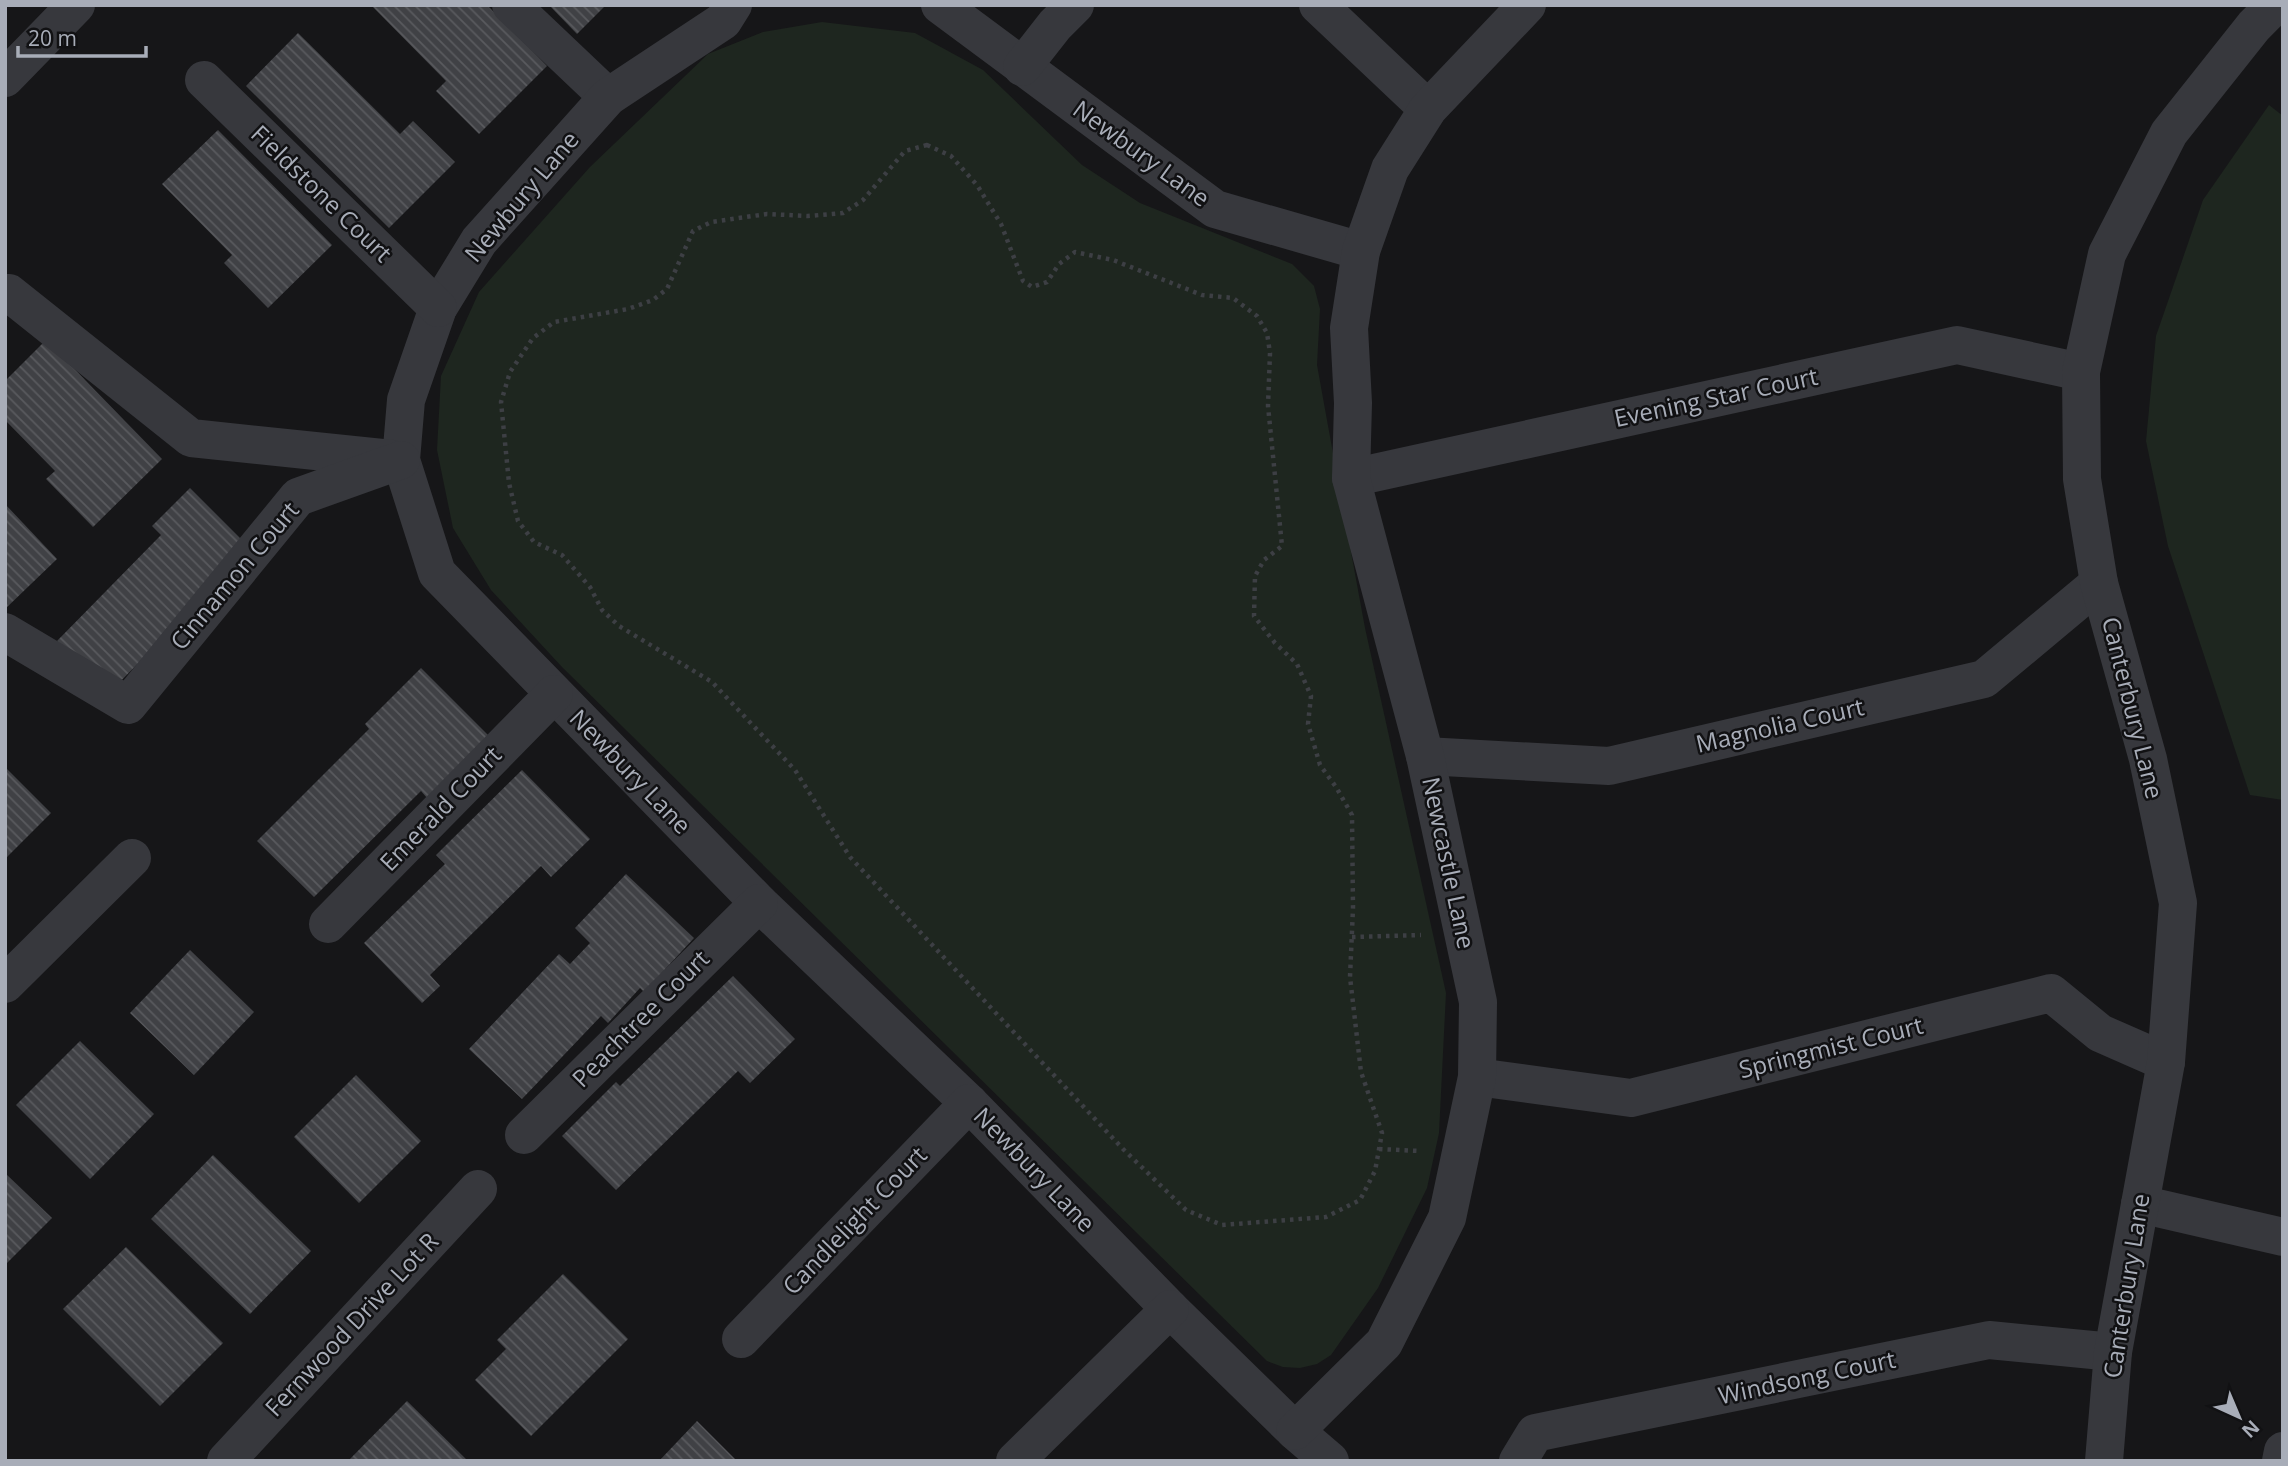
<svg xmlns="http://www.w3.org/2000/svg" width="2288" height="1466" font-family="'Open Sans',sans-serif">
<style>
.park{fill:#1e261f}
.building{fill:url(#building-back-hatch)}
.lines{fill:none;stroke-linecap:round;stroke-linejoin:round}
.path{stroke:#3d3f44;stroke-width:4.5;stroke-dasharray:3.5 5;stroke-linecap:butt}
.minor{stroke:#37383d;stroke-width:38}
.labels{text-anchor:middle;stroke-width:5;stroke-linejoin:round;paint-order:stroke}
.street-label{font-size:24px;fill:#a8adb8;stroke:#111113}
</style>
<defs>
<pattern id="building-back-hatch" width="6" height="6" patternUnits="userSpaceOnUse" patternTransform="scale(1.75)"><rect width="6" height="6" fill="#404145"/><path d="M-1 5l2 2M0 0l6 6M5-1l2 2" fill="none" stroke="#595a5e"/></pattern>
</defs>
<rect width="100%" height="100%" fill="#161618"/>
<!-- park -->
<g class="park">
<path d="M822 22 915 33 983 70 1082 165 1140 203 1292 264 1314 286 1320 309 1317 365 1342 503 1365 628 1446 993 1439 1133 1427 1188 1378 1288 1331 1355 1317 1364 1300 1368 1283 1367 1267 1361 562 667 491 590 453 528 437 450 441 376 479 292 590 167 708 54 763 32Z"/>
<path d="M2269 105 2283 116V800L2250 795 2168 546 2146 441 2156 336 2203 200Z"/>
</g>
<!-- building -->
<g class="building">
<path d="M371 5H487L547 66 479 134 436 91 446 81Z"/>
<path d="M549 5H606L577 34Z"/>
<path d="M298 33 400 134 413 121 455 162 389 228 246 86Z"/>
<path d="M218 130 332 245 268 308 224 263 232 255 162 184Z"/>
<path d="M46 340 162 459 93 527 46 479 55 471 5 420V381Z"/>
<path d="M190 488 261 559 162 639 109 693 57 641 161 535 152 526Z"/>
<path d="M5 504 57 559 5 609Z"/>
<path d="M421 668 489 736 427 798 421 791 314 897 257 841 369 729 365 724Z"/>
<path d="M5 767 51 813 5 859Z"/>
<path d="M522 770 590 839 551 877 541 866 430 975 440 986 422 1003 364 943 445 864 436 855Z"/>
<path d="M626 874 694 938 644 992 640 988 608 1023 601 1016 522 1099 469 1049 559 954 570 964 590 943 575 928Z"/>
<path d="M190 950 254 1012 194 1075 130 1013Z"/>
<path d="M733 976 795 1039 750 1083 738 1071 616 1190 562 1136 616 1082 620 1086Z"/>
<path d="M80 1041 154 1114 90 1179 16 1105Z"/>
<path d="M356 1075 421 1141 359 1203 294 1137Z"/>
<path d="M213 1155 311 1251 250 1314 151 1219Z"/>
<path d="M5 1173 52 1218 5 1265Z"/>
<path d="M126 1247 223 1343 160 1406 63 1309Z"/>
<path d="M563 1274 628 1339 531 1436 475 1380 506 1349 497 1340Z"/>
<path d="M407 1401 468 1461H348Z"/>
<path d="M697 1421 737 1461H659Z"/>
</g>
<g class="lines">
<!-- path -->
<g class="path">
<path d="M927 145 951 156 977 185 1001 224 1023 281 1032 287 1047 282 1059 264 1075 252 1113 260 1202 295 1233 298 1257 316 1267 333 1270 353 1268 406 1282 546 1264 560 1255 576 1254 616 1275 643 1297 664 1311 696 1308 724 1320 765 1336 787 1352 815 1353 908 1350 977 1361 1072 1382 1133 1375 1171 1360 1200 1326 1217 1222 1225 1186 1210 1123 1149 850 857 795 770 712 682 619 626 602 610 590 587 562 555 534 542 518 521 509 483 501 402 510 372 533 338 554 322 628 309 653 300 667 289 693 231 711 222 767 214 808 216 843 213 863 200 905 151Z"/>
<path d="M1352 937 1421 935"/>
<path d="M1379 1149 1420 1151"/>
</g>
<!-- minor -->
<g class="minor">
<path d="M511 5 608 97"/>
<path d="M733 5 723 21 608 97 479 241 438 308 406 400 401 460 437 573 759 903 969 1103 1170 1309 1295 1431 1330 1461"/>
<path d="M940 5 1215 209 1361 251"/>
<path d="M1318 5 1428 109"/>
<path d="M1022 67 1055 25 1075 5"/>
<path d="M5 78 76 5"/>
<path d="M204 80 438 308"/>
<path d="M9 293 191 438 392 459"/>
<path d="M1351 478 1957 345 2081 372"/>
<path d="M5 632 128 705 298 497 401 460"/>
<path d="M1425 756 1609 766 1984 679 2099 583"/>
<path d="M328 924 554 694"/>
<path d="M5 984 132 858"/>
<path d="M1477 1077 1631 1098 2051 993 2100 1033 2166 1062"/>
<path d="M524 1135 759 903"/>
<path d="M2140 1204 2283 1237"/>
<path d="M741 1339 969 1103"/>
<path d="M1295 1431 1384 1343 1447 1218 1477 1077 1478 1002 1425 756 1351 478 1353 403 1349 328 1361 251 1390 169 1428 109 1527 5"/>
<path d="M226 1461 478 1189"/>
<path d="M1015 1461 1170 1309"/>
<path d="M1518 1461 1535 1433 1989 1340 2113 1352"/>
<path d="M2104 1461 2113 1352 2166 1062 2178 903 2148 759 2099 583 2082 479 2081 372 2107 254 2169 133 2254 26 2275 5"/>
<path d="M2281 1461 2283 1451"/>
</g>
</g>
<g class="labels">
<!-- street labels -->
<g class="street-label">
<text transform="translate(1141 154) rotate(36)" y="8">Newbury Lane</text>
<text transform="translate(321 194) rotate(44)" y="8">Fieldstone Court</text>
<text transform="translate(522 197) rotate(-50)" y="8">Newbury Lane</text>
<text transform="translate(1716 398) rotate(-12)" y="8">Evening Star Court</text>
<text transform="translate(235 576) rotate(-50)" y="8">Cinnamon Court</text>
<text transform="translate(2132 708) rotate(76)" y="8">Canterbury Lane</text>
<text transform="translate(1780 726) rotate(-13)" y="8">Magnolia Court</text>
<text transform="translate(630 772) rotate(46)" y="8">Newbury Lane</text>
<text transform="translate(441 809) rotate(-46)" y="8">Emerald Court</text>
<text transform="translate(1448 863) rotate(78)" y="8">Newcastle Lane</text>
<text transform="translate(641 1019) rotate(-45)" y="8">Peachtree Court</text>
<text transform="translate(1831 1048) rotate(-14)" y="8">Springmist Court</text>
<text transform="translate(1034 1170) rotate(46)" y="8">Newbury Lane</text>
<text transform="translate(855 1221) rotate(-46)" y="8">Candlelight Court</text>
<text transform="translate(2127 1286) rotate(-81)" y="8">Canterbury Lane</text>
<text transform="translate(352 1325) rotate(-47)" y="8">Fernwood Drive Lot R</text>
<text transform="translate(1807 1378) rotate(-12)" y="8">Windsong Court</text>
</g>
</g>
<!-- border -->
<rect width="2288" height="1466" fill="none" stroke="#a8adb8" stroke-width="14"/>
<!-- north arrow -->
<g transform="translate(2239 1417) rotate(136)" stroke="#111113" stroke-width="5" paint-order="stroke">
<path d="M0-5L12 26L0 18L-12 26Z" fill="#a8adb8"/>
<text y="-10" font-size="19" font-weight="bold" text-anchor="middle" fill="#a8adb8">N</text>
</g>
<!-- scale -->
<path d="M18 46v10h128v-10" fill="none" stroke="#a8adb8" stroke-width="3.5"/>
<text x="28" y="46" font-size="21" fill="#a8adb8" stroke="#111113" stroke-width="5" paint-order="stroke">20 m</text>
</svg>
